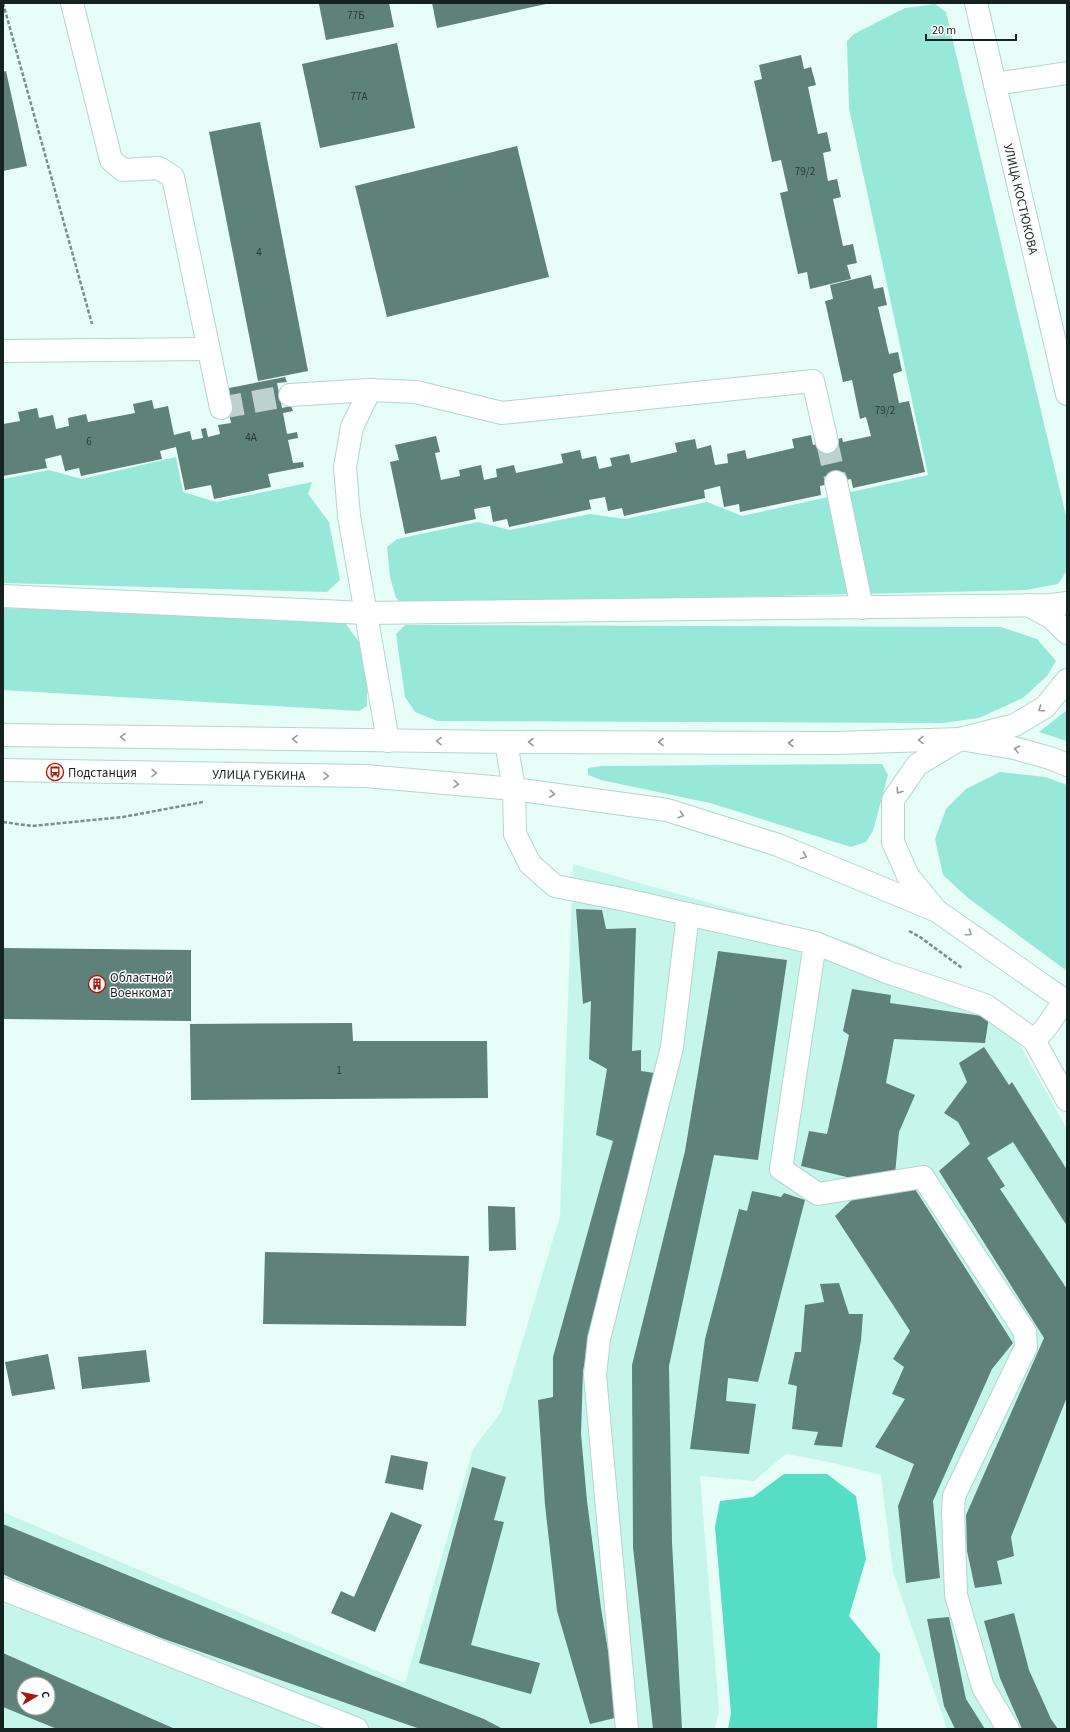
<svg xmlns="http://www.w3.org/2000/svg" width="1070" height="1732" font-family="'Source Sans 3',sans-serif">
<style>
.built{fill:#c6f6eb;fill-rule:evenodd}
.green{fill:#97e8d8}
.forest{fill:#55ddc5}
.building{fill:#5e8179;fill-rule:evenodd}
.lines{fill:none;stroke-linecap:round;stroke-linejoin:round}
.minor-tunnel{stroke:#bdd1cd;stroke-width:22;stroke-dasharray:22 11;stroke-linecap:butt}
.minor-casing{stroke:#b1d6ce;stroke-width:24}
.major-casing{stroke:#b1d6ce;stroke-width:24}
.path{stroke:#7c8e8a;stroke-width:2.5;stroke-dasharray:4 2;stroke-linecap:butt}
.minor{stroke:#fff;stroke-width:22}
.major{stroke:#fff;stroke-width:22}
.oneway{stroke:#969c9b}
.labels{text-anchor:middle;stroke-width:3;stroke-linejoin:round;paint-order:stroke}
.number-label{font-size:11px;fill:#273a36}
.street-label{font-size:13px;fill:#152320;stroke:#fff}
.poi-label{font-size:13px;fill:#152320;stroke:#fff;text-anchor:start}
</style>
<rect width="100%" height="100%" fill="#e7fdf8"/>
<!-- built -->
<path class="built" d="M573 864 855 944 1010 1027 1067 1129V1729H947L893 1572 881 1475 833 1463 786 1454 754 1481 700 1476 719 1710 715 1729H3V1512L405 1683 473 1449 501 1412 560 1216ZM24 1684H48V1708H24Z"/>
<!-- green -->
<g class="green">
<path d="M935 4 946 12 1066 516 1067 570 1058 584 1026 590 404 605 396 598 390 577 387 547 397 539 478 522 510 530 590 514 625 519 707 502 742 516 928 475 849 108 847 41 854 34 905 8Z"/>
<path d="M176 457 183 492 216 502 312 482 308 494 329 522 340 580 327 592 3 583V479L49 470 82 479Z"/>
<path d="M3 608 343 620 359 642 367 675V706L359 711 3 690Z"/>
<path d="M405 625 1001 627 1037 639 1056 661 1047 676 1023 698 979 718 943 723 437 721 415 712 405 697 396 634Z"/>
<path d="M1067 710V741L1039 732Z"/>
<path d="M882 764 888 775 873 831 866 842 851 847 710 803 601 780 588 775V768L602 766Z"/>
<path d="M1000 772 1045 777 1067 785V971L968 898 943 875 935 839 946 809 966 789Z"/>
</g>
<!-- forest -->
<path class="forest" d="M784 1474H827L856 1496 866 1559 849 1616 880 1654 877 1729H728L731 1713 715 1527 720 1501 753 1497Z"/>
<!-- building -->
<g class="building">
<path d="M326 3H389L394 27 326 40 319 4Z"/>
<path d="M432 3H546V4L437 28Z"/>
<path d="M397 43 415 128 320 148 302 64Z"/>
<path d="M801 55 804 69 811 67 816 85 808 87 818 134 827 132 831 151 823 153 828 181 837 179 841 197 833 199 843 246 853 244 857 263 847 265 851 279 810 289 807 272 798 274 780 193 788 191 781 160 772 162 754 81 762 79 759 65Z"/>
<path d="M6 71 27 166 3 171V72Z"/>
<path d="M260 122 308 371 258 381 209 132Z"/>
<path d="M517 146 549 277 387 317 355 186Z"/>
<path d="M871 275 874 289 883 287 887 305 878 307 889 354 898 352 902 371 893 374 899 403 909 401 925 472 853 488 851 479 820 486 821 495 740 512 739 504 724 507 720 486 704 490 705 498 624 516 622 508 608 511 605 497 589 500 591 509 509 527 507 519 493 522 490 506 474 509 476 519 405 534 390 462 399 460 395 445 436 436 440 452 435 453 441 480 460 476 459 470 481 465 484 480 497 477 496 469 514 465 516 473 540 468 563 463 561 454 580 450 582 459 596 456 599 469 612 466 610 458 629 454 631 463 677 452 675 443 695 439 697 449 711 445 715 465 728 463 727 454 745 450 747 459 794 448 792 439 811 435 813 445 842 438 843 442 871 436 866 417 860 419 852 380 843 382 825 301 833 299 830 285Z"/>
<path d="M285 377 287 382 277 383 282 408 291 406 293 411 283 413 287 434 297 432 298 438 288 440 293 463 303 462 304 467 268 474 271 487 214 499 211 485 185 490 176 447 160 451 162 459 81 476 79 468 65 471 61 455 45 459 47 468 3 476V424L20 421 18 412 37 408 39 418 53 415 56 429 69 426 68 418 86 414 88 422 135 413 133 404 152 400 154 409 168 406 174 435 190 431 192 440 203 438 201 429 206 428 208 437 220 434 218 425 231 423 224 389Z"/>
<path d="M576 909 602 910 606 929 636 928 632 1051 641 1050V1071L654 1073 628 1197 595 1315 583 1371 581 1434 587 1501 601 1608 619 1717 590 1724 557 1611 545 1505 538 1400 553 1397V1357L613 1141 596 1135 607 1069 589 1059 591 1001 583 1004Z"/>
<path d="M3 948 191 950V1021L3 1019Z"/>
<path d="M718 951 787 960 758 1160 714 1155 669 1366 672 1542 682 1729H653L633 1547 632 1365 685 1151Z"/>
<path d="M852 989 891 995 890 1003 989 1017 985 1043 894 1039 886 1083 915 1095 899 1132 895 1174 855 1179 801 1166 809 1131 827 1134 849 1035 843 1031Z"/>
<path d="M352 1023 353 1041H487L488 1098 191 1100 190 1024Z"/>
<path d="M984 1047 1009 1085 1012 1082 1067 1170V1226L1013 1142 987 1158 1005 1186 1000 1189 1067 1289V1397L1011 1537 1014 1556 997 1561 1002 1584 975 1588 967 1551 966 1515 1044 1338 939 1171 970 1144 958 1122 944 1113 967 1082 959 1063Z"/>
<path d="M915 1189 1013 1343 992 1369 933 1501 940 1578 906 1583 898 1506 914 1464 875 1447 905 1399 892 1394 904 1367 893 1359 910 1331 835 1216 857 1195Z"/>
<path d="M752 1191 781 1197 784 1193 805 1200 758 1382 728 1378 726 1401 756 1404 749 1454 690 1449 705 1339 739 1209 747 1211Z"/>
<path d="M488 1206 515 1207 516 1250 489 1251Z"/>
<path d="M265 1252 469 1256 466 1326 263 1324Z"/>
<path d="M839 1283 849 1314H863L861 1340 842 1447 814 1445 818 1432 792 1429 797 1386 788 1384 795 1352H801L805 1305 824 1302 820 1284Z"/>
<path d="M146 1350 150 1382 82 1389 78 1357Z"/>
<path d="M48 1354 55 1389 12 1396 5 1362Z"/>
<path d="M391 1455 428 1462 423 1490 385 1483Z"/>
<path d="M472 1467 506 1477 494 1520 504 1522 471 1645 540 1663 531 1694 419 1663Z"/>
<path d="M391 1512 422 1525 375 1632 331 1613 341 1591 354 1597Z"/>
<path d="M3 1524 371 1675 484 1719 503 1729H420L164 1639 11 1578 3 1574Z"/>
<path d="M1014 1613 1029 1670 1051 1719 1058 1729H1022L1000 1678 984 1621Z"/>
<path d="M949 1617 966 1699 985 1729H955L944 1706 927 1619Z"/>
<path d="M3 1653 175 1729H57L3 1707ZM24 1684H48V1708H24Z"/>
</g>
<g class="lines">
<!-- minor-tunnel -->
<g class="minor-tunnel">
<path d="M221 408 290 395"/>
<path d="M827 442 836 482"/>
</g>
<!-- minor casing -->
<g class="minor-casing">
<g id="minor">
<path d="M72 3 111 160 123 170 159 168 173 177 221 408"/>
<path d="M995 84 1067 73"/>
<path d="M3 351 208 349"/>
<path d="M370 390 352 427 345 467 349 516 388 741"/>
<path d="M290 395 370 390 416 392 502 413 813 381 827 442"/>
<path d="M836 482 862 608"/>
<path d="M3 596 365 613 1051 605 1067 603"/>
<path d="M1028 605 1052 618 1067 633"/>
<path d="M506 742 514 789 515 834 530 864 555 886 626 900 815 943 887 972 985 1005 1034 1040"/>
<path d="M815 943 781 1169 818 1194 923 1177 1025 1332 1026 1347 954 1496 953 1512 956 1595 983 1687 1008 1729"/>
<path d="M1065 1000 1045 1029 1034 1040 1067 1100"/>
<path d="M3 1589 357 1729"/>
<path d="M627 1729 595 1375 599 1339 672 1047 688 914"/>
</g>
</g>
<!-- major casing -->
<g class="major-casing">
<g id="major">
<path id="s1" d="M976 3 1067 394"/>
<path d="M3 735 506 742 835 743 960 739 1014 748 1050 758 1067 765"/>
<path id="s2" d="M3 770 365 776 514 789 667 810 778 845 937 911 1067 1002"/>
<path d="M935 909 908 876 893 842V800L917 765 960 739 1015 725 1045 707 1067 680"/>
</g>
</g>
<!-- path -->
<g class="path">
<path d="M3 3 92 324"/>
<path d="M3 822 32 826 123 817 203 802"/>
<path d="M909 931 920 937 962 968"/>
</g>
<!-- minor -->
<use href="#minor" class="minor"/>
<!-- major -->
<use href="#major" class="major"/>
</g>
<!-- one-way arrows -->
<defs><path id="oneway-chevron" d="M-2-3.5L2.5 0L-2 3.5" fill="none" stroke-width="1.6" stroke-linecap="round" stroke-linejoin="round"/></defs>
<g class="oneway">
<use href="#oneway-chevron" transform="translate(1041 709) rotate(145)"/>
<use href="#oneway-chevron" transform="translate(123 737) rotate(-179)"/>
<use href="#oneway-chevron" transform="translate(295 739) rotate(-179)"/>
<use href="#oneway-chevron" transform="translate(921 740) rotate(179)"/>
<use href="#oneway-chevron" transform="translate(439 741) rotate(-179)"/>
<use href="#oneway-chevron" transform="translate(531 742) rotate(-180)"/>
<use href="#oneway-chevron" transform="translate(661 742) rotate(-180)"/>
<use href="#oneway-chevron" transform="translate(791 743) rotate(-180)"/>
<use href="#oneway-chevron" transform="translate(1017 749) rotate(-166)"/>
<use href="#oneway-chevron" transform="translate(154 773) rotate(1)"/>
<use href="#oneway-chevron" transform="translate(326 776) rotate(1)"/>
<use href="#oneway-chevron" transform="translate(456 784) rotate(5)"/>
<use href="#oneway-chevron" transform="translate(899 791) rotate(124)"/>
<use href="#oneway-chevron" transform="translate(552 794) rotate(8)"/>
<use href="#oneway-chevron" transform="translate(681 815) rotate(18)"/>
<use href="#oneway-chevron" transform="translate(804 856) rotate(22)"/>
<use href="#oneway-chevron" transform="translate(969 933) rotate(35)"/>
</g>
<!-- icons -->
<defs>
<g id="bus-ring" transform="scale(0.9)"><circle r="9.5" fill="#fff" stroke="#a8160c" stroke-width="1.5"/><path d="M-5-6H5V4H4V6H2V4H-2V6H-4V4H-5ZM-3.5-4V0h7V-4ZM-3.5 1.2v1.5H-2V1.2ZM2 1.2v1.5H3.5V1.2Z" fill="#a8160c"/></g>
<g id="building-ring" transform="scale(0.9)"><circle r="9.5" fill="#fff" stroke="#a8160c" stroke-width="1.5"/><path d="M-4-6H4V6H1V3H-1V6H-4ZM-2.5-4.3h1.7v1.8h-1.7ZM.8-4.3h1.7v1.8H.8ZM-2.5-1h1.7V.8h-1.7ZM.8-1h1.7V.8H.8Z" fill="#a8160c"/></g>
</defs>
<g fill-rule="evenodd">
<use href="#bus-ring" x="55" y="772"/>
<use href="#building-ring" x="97" y="984"/>
</g>
<g class="labels">
<!-- number labels -->
<g class="number-label">
<text x="356" y="19">77Б</text>
<text x="359" y="100">77А</text>
<text x="805" y="175">79/2</text>
<text x="259" y="256">4</text>
<text x="885" y="414">79/2</text>
<text x="251" y="441">4А</text>
<text x="89" y="445">6</text>
<text x="339" y="1074">1</text>
</g>
<!-- street labels -->
<g class="street-label">
<text dy="5" stroke="none"><textPath href="#s1" startOffset="201">УЛИЦА КОСТЮКОВА</textPath></text>
<text dy="5" stroke="none"><textPath href="#s2" startOffset="256">УЛИЦА ГУБКИНА</textPath></text>
</g>
<!-- poi labels -->
<g class="poi-label">
<text x="68" y="777">Подстанция</text>
<text x="110" y="982">Областной<tspan x="110" dy="15">Военкомат</tspan></text>
</g>
</g>
<!-- border -->
<rect width="1070" height="1732" fill="none" stroke="#152320" stroke-width="8"/>
<!-- north arrow -->
<g transform="translate(36 1696) rotate(81)"><circle r="19" fill="#ffffff" stroke="#a1a7a6"/>
<path d="M0-3L7 15L0 10L-7 15Z" fill="#a8160c"/>
<text y="-6" font-size="11" font-weight="bold" text-anchor="middle" fill="#152320">С</text>
</g>
<!-- scale -->
<path d="M926 34v6h90v-6" fill="none" stroke="#152320" stroke-width="2"/>
<text x="932" y="34" font-size="12" fill="#152320" stroke="#ffffff" stroke-width="3" paint-order="stroke">20 m</text>
</svg>
